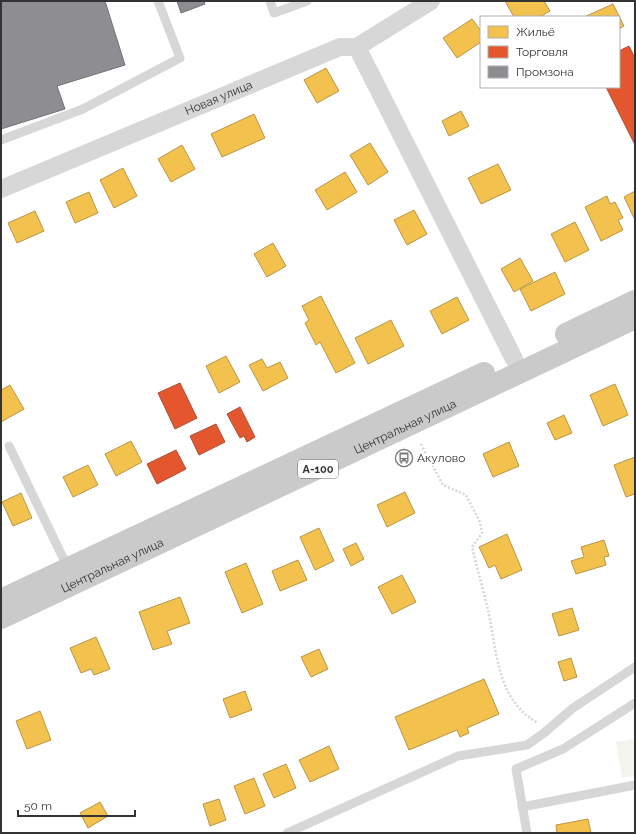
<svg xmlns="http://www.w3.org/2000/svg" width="636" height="834" font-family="Raleway,sans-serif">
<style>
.green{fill:#f1f5ed}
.homes{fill:#f2c14e;stroke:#b99646}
.shops{fill:#e4572e;stroke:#af4c30}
.industry{fill:#8d8d92;stroke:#727276}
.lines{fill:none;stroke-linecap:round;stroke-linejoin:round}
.path{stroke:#d6d6d6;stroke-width:2.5;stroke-dasharray:2 2;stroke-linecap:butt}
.service{stroke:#d7d7d7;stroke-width:9}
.minor{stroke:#d7d7d7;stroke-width:18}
.primary{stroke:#cacaca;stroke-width:22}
.labels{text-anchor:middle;stroke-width:4;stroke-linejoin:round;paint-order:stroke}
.shield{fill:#fff;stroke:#707070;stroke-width:1}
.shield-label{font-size:11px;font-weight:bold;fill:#333}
.street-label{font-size:12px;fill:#333;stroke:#fff}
.poi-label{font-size:12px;fill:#333;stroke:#fff;text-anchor:start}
</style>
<rect width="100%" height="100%" fill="#fff"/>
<!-- green -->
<path class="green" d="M635 739V776L622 778 616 742Z"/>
<!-- homes -->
<g class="homes">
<path d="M505 1H544L550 11 540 17H514Z"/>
<path d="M613 4 624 26 619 29V17H584Z"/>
<path d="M472 19 481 31V42L457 58 443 38Z"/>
<path d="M326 68 339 91 317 103 304 80Z"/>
<path d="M461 111 469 126 449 136 442 121Z"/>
<path d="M254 114 265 138 222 157 211 134Z"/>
<path d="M370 143 388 172 368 185 350 155Z"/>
<path d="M182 145 195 169 171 182 158 159Z"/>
<path d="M498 164 511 190 481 204 468 178Z"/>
<path d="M123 168 137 196 114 208 100 180Z"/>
<path d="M345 172 357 192 327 210 315 190Z"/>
<path d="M635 191V220L624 197Z"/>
<path d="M89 192 98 213 75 223 66 202Z"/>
<path d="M607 196 610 204 615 202 623 218 618 220 623 230 601 241 585 207Z"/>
<path d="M414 210 427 234 407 245 394 220Z"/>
<path d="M35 211 44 231 17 243 8 223Z"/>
<path d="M575 222 589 250 565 262 551 234Z"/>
<path d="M273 243 286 266 267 277 254 254Z"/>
<path d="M520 258 533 281 514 292 501 269Z"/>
<path d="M555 272 565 294 531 311 520 289Z"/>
<path d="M321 296 355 363 336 373 320 342 316 345 305 323 309 320 302 306Z"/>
<path d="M457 297 469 320 442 334 430 311Z"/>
<path d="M391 320 404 346 368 364 355 338Z"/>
<path d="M226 356 240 382 219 393 206 366Z"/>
<path d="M262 359 267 368 280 362 288 378 263 391 249 365Z"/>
<path d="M615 384 628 415 603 426 590 395Z"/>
<path d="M10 385 24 409 1 422V390Z"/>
<path d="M564 415 572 433 555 440 547 423Z"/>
<path d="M131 441 142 462 116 476 105 454Z"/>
<path d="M509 442 519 466 493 477 483 454Z"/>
<path d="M635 457V494L626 497 614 465Z"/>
<path d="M88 465 98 485 73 497 63 477Z"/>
<path d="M405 492 415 513 387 527 377 505Z"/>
<path d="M21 493 32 518 13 526 2 502Z"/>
<path d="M319 528 334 561 315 570 300 537Z"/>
<path d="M507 534 522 570 501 579 495 565 489 568 479 547Z"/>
<path d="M604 540 609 556 604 557 606 565 576 574 571 561 584 557 581 547Z"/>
<path d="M356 543 364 559 351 566 343 549Z"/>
<path d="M298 560 307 580 280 591 272 571Z"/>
<path d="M246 563 263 604 242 613 225 572Z"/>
<path d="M402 575 416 602 392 614 378 587Z"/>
<path d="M180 597 190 623 167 631 172 644 153 650 139 612Z"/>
<path d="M572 608 579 630 559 636 552 614Z"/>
<path d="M96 637 110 669 94 675 91 669 81 673 70 648Z"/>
<path d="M319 649 328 669 311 677 301 657Z"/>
<path d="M571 658 577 677 564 681 558 662Z"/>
<path d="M484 679 499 714 467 728 469 733 460 737 457 730 409 750 395 717Z"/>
<path d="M245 691 252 710 230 718 223 699Z"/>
<path d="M40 711 51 740 27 749 16 721Z"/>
<path d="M329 746 339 769 310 782 299 760Z"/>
<path d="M286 764 296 788 274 798 263 774Z"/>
<path d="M254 778 265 806 245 814 234 786Z"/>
<path d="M219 799 226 820 210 826 203 804Z"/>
<path d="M100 802 108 816 88 828 80 813Z"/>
<path d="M588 819 591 833H557L556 825Z"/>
</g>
<!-- shops -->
<g class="shops">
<path d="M629 46 635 58V145L606 87H619V51Z"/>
<path d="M180 383 197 418 175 429 158 393Z"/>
<path d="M240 407 255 437 247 442 244 436 240 438 227 414Z"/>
<path d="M216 424 225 442 199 455 190 436Z"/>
<path d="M176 450 186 469 157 484 147 464Z"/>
</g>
<!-- industry -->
<g class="industry">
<path d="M1 1H105L125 65 57 86 65 109 1 129Z"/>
<path d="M177 1H204L205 4 181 13Z"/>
</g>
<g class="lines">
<!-- path -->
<path class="path" d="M421 444 443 485 466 495 480 522 482 533 472 547C477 568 483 589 488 610 497 650 496 700 538 723"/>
<!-- service -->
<g class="service">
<path d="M270 1 274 13 307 1"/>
<path d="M1 140 83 109 180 58 158 1"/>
<path d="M9 446 68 568"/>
<path d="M522 807 635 785"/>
<path d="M287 833 458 756 527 745 544 733 573 708 635 667"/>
<path d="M527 833 516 769 563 749 635 703"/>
</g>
<!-- minor -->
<g class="minor">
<path d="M357 47 514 359"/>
<path id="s1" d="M1 189 340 47H357L431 1"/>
</g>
<!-- primary -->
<g class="primary">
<path d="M566 334 635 301"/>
<path d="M1 600 484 373"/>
<path id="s2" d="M1 618 635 318"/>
</g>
</g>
<!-- icons -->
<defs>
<g id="bus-ring" transform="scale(0.9)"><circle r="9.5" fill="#fff" stroke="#7a7a7a" stroke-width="1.5"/><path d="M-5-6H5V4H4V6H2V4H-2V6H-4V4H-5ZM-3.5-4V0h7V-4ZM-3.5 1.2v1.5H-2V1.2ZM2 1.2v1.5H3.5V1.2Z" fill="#7a7a7a"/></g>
</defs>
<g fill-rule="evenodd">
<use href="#bus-ring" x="404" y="458"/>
</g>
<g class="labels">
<!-- shield labels -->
<rect class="shield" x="298" y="460" width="40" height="18" rx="3"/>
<g class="shield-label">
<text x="318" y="473">А-100</text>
</g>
<!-- street labels -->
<g class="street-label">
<text dy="4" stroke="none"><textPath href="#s1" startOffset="236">Новая улица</textPath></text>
<text dy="4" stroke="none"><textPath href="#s2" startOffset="447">Центральная улица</textPath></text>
<text dy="4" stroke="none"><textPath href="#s2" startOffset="123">Центральная улица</textPath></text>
</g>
<!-- poi labels -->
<g class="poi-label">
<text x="417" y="462">Акулово</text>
</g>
</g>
<!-- border -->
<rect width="636" height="834" fill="none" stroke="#333333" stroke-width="4"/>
<!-- legend -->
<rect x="480" y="16" width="140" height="72" fill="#ffffff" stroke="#adadad"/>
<rect x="488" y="26" width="20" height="12" fill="#f2c14e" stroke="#adadad"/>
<text x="516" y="36" font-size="12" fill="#333333">Жильё</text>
<rect x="488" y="46" width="20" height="12" fill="#e4572e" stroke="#adadad"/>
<text x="516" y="56" font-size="12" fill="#333333">Торговля</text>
<rect x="488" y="66" width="20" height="12" fill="#8d8d92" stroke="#adadad"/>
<text x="516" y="76" font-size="12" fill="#333333">Промзона</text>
<!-- scale -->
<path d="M18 810v6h117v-6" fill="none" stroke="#333333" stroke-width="2"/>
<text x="24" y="810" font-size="12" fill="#333333" stroke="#ffffff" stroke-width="3" paint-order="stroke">50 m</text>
</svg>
